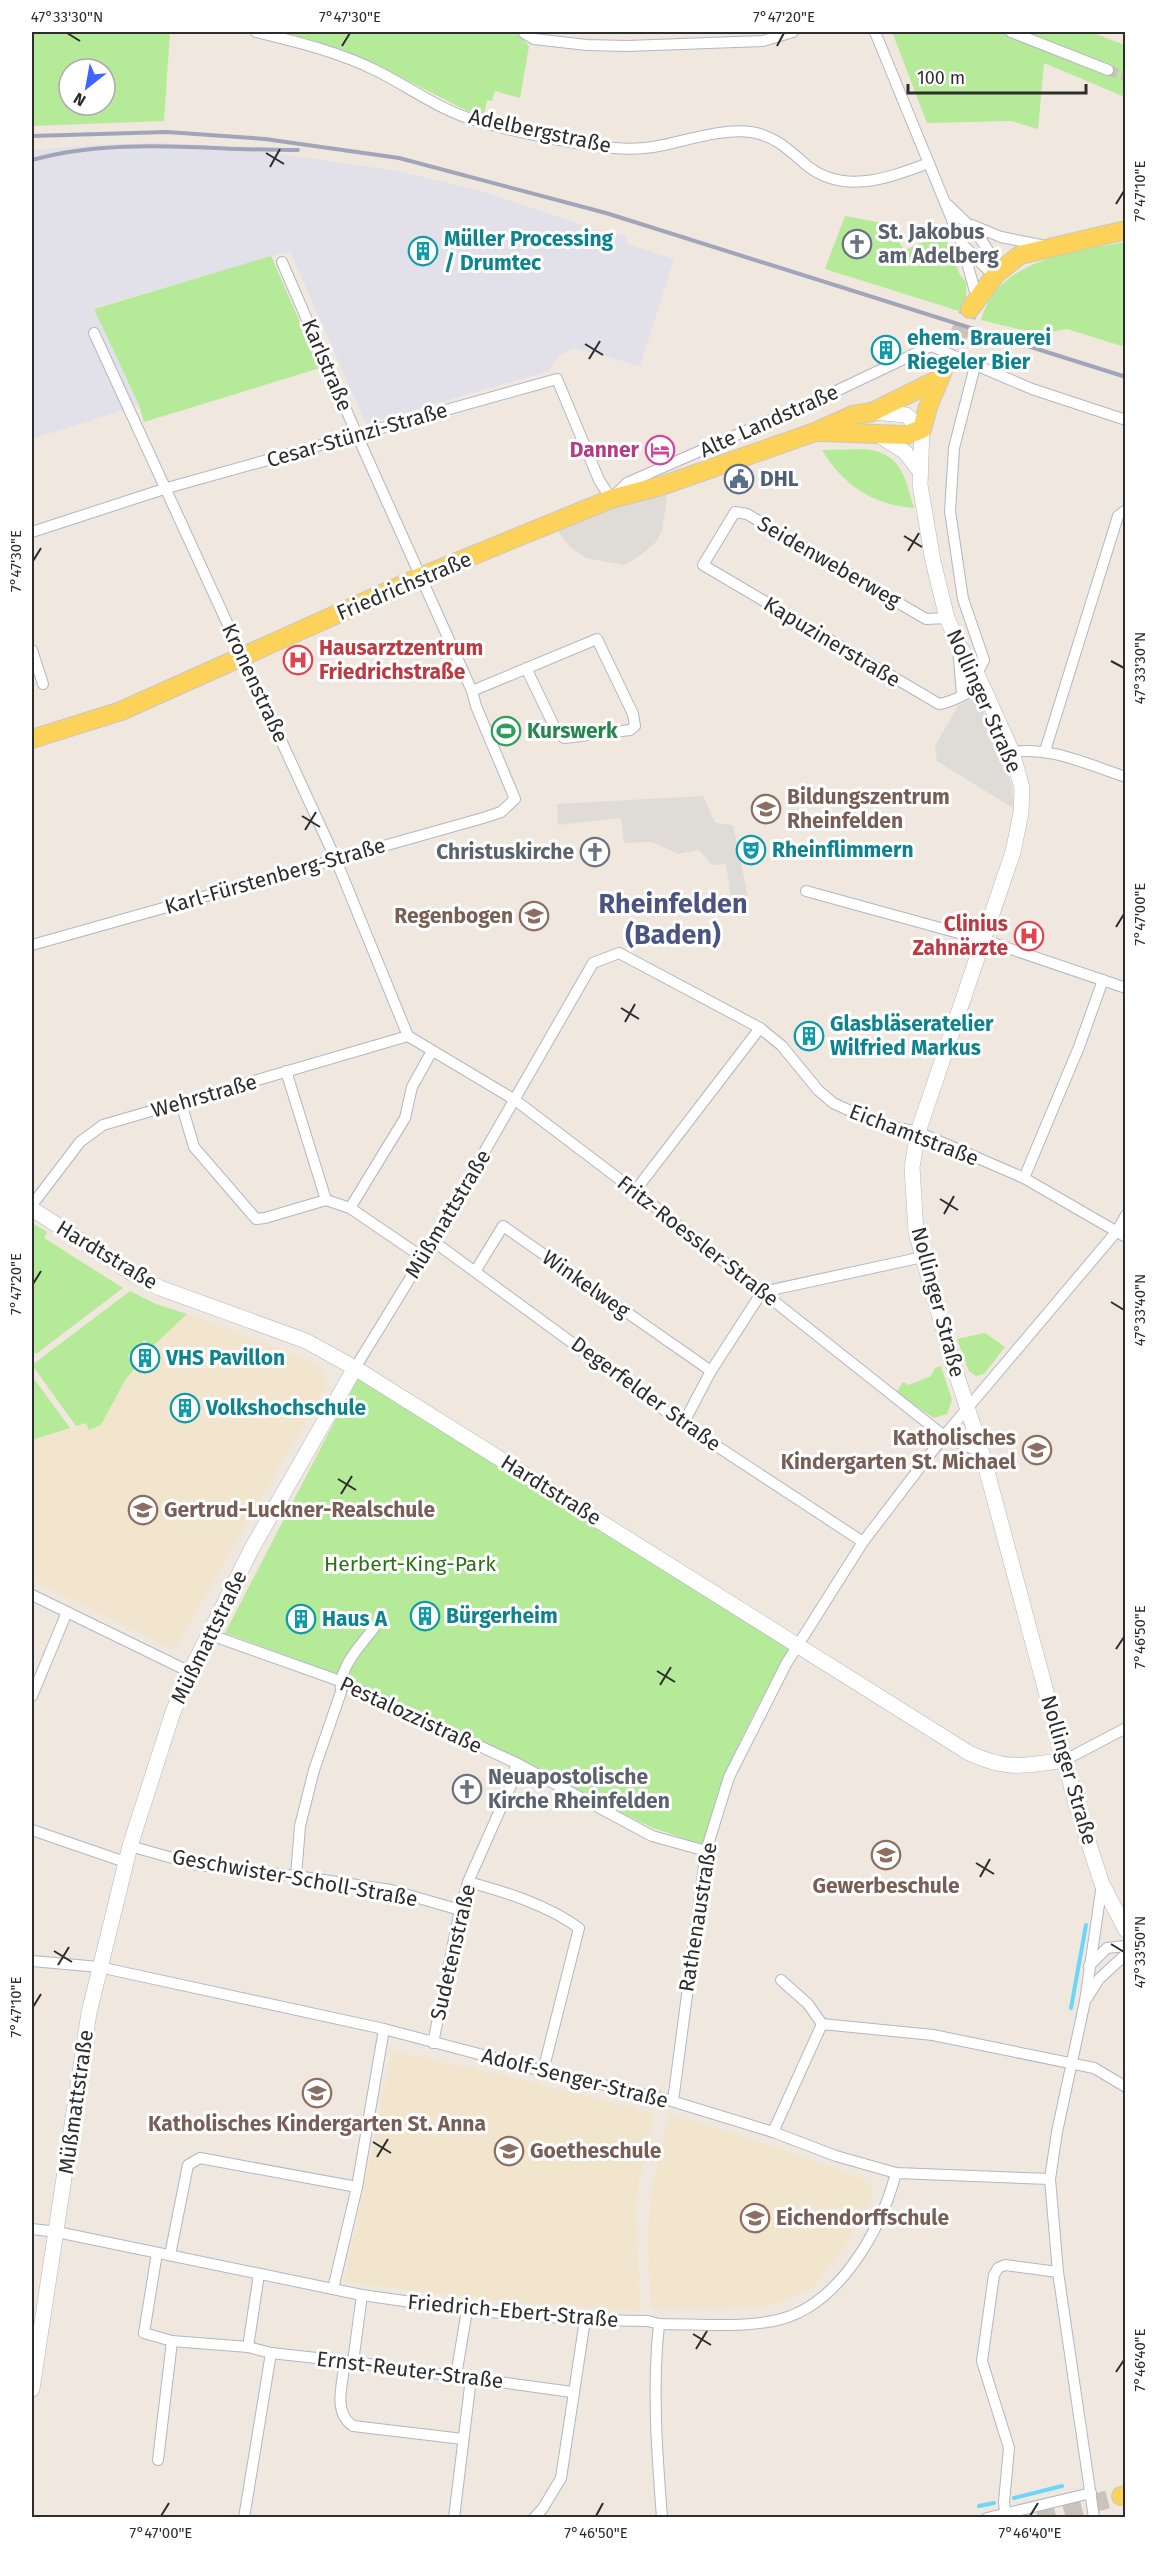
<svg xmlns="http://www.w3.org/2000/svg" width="1157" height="2549" font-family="'Fira Sans',sans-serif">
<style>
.industrial{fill:#e2e0e8}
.education{fill:#f2e5ce}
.green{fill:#b5ea98;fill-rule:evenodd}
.plaza{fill:#dfdbd7}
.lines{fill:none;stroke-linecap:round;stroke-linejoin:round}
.stream{stroke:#6bd6f8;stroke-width:4}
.street-tunnel{stroke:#c9c3bb;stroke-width:10;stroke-dasharray:10 5;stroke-linecap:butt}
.primary-tunnel{stroke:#c9c3bb;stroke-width:18;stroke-dasharray:18 9;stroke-linecap:butt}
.street-casing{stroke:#b3b6c2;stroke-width:12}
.secondary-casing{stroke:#b3b6c2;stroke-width:16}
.primary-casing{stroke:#c8c8c8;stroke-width:20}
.street{stroke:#fff;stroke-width:10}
.secondary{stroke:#fff;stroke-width:15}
.primary{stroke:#fcd258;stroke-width:18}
.rail{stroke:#a1a5b9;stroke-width:4}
.ticks{fill:none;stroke:#2d2d2d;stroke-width:2}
.labels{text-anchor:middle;stroke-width:6;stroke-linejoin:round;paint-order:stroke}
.street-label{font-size:21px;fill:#2d2d2d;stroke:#fff}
.worship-label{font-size:21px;font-weight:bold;fill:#5b616d;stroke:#fff;text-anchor:start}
.culture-label{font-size:21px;font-weight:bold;fill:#0d838f;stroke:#fff;text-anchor:start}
.hotel-label{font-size:21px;font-weight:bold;fill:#b23c85;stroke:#fff;text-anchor:end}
.service-label{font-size:21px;font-weight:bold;fill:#4e5e75;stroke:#fff;text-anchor:start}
.health-label{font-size:21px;font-weight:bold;fill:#be3a42;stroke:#fff;text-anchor:start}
.leisure-label{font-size:21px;font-weight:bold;fill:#27864d;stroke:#fff;text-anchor:start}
.education-label{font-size:21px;font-weight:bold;fill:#785e54;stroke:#fff;text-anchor:start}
.park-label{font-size:21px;fill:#2a7315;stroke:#fff}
.district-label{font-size:27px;font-weight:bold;fill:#495483;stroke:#fff}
.neatline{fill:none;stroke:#2d2d2d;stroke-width:2}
.ticks-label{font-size:15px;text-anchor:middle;fill:#2d2d2d}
</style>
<rect width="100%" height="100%" fill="#f0e8df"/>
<!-- industrial -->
<path class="industrial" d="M156 143 224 146 397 171 481 191 603 232 626 236 627 244 674 259 640 366 575 348 561 354 548 371 366 424 290 251 94 308 139 405 32 439V150L90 145Z"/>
<!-- education -->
<g class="education">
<path d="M187 1314 275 1347 320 1366 327 1384 174 1650 32 1580V1440L86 1423 136 1367 127 1356 145 1339 153 1347Z"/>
<path d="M392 2051 510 2077 653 2113 635 2204 641 2311 519 2303 344 2282Z"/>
<path d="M669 2114 769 2145 861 2178 873 2186 870 2202 849 2241 814 2286 789 2300 759 2308 651 2309 647 2234 652 2185Z"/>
</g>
<!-- green -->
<g class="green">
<path d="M32 32H170L164 121 32 126ZM69 69H105V105H69Z"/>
<path d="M267 32H516L529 46 520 98 495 91 492 101 487 100 483 119 371 62Z"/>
<path d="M892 32H1091L1125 45V97L1044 63 1038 129 1011 121 927 123Z"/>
<path d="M845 216 888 224 904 250 944 234 960 275 966 282V301L959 311 825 269Z"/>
<path d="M1125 242V347L1067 329 1039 334 981 320C997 259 1073 252 1125 242Z"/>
<path d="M271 256 320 368 144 422 139 405 94 309Z"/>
<path d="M863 449C901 452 905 476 914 508 873 505 843 485 822 450Z"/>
<path d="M32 1223 47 1232 44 1238 123 1288 36 1354 32 1349Z"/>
<path d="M130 1291 156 1304 187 1314 152 1347 145 1340 127 1356 136 1367 125 1380 101 1425 89 1430 86 1423 76 1426 32 1365Z"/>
<path d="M985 1333 1005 1347 984 1374 976 1376 969 1371 957 1339Z"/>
<path d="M941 1366 952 1400 947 1414 934 1418 896 1393 903 1382 909 1385 931 1376 935 1368Z"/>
<path d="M32 1376 70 1428 32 1440Z"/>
<path d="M358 1376 790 1646 751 1719 725 1775 703 1845 653 1828 574 1790 517 1758 345 1677 225 1633Z"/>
</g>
<!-- plaza -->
<g class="plaza">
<path d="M664 490 667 498 662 531 655 543 638 557 624 565 586 558 570 547 557 530Z"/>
<path d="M971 699 980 703 1004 757 1012 787 1013 808 937 761 935 746 958 706Z"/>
<path d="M703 796 715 823 733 825 748 897 731 898 726 864 712 865 699 850 678 854 652 842 624 843 621 818 558 825 557 804Z"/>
</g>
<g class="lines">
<!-- stream -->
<g class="stream">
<path d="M1071 2008 1086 1925"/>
<path d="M1014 2498 1062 2486"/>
<path d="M979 2506 994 2503"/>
</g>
<!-- street-tunnel -->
<path class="street-tunnel" d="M1108 70 1126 77"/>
<!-- primary-tunnel -->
<g class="primary-tunnel">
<path d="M945 366 970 309"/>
<path d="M1038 2518 1121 2496"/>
</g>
<!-- street casing -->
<g class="street-casing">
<g id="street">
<path d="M256 32C297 42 339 52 377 71 409 87 440 110 474 120 507 130 542 137 576 143 601 147 627 151 653 147 684 142 719 128 751 132 775 136 788 149 805 164 843 196 888 178 929 163"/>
<path d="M875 32 962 244 977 299"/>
<path d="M1011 32 1108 70"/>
<path d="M524 33 534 39 587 45 627 46 763 41 793 32"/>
<path d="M948 205C968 224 992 245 996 274"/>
<path d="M972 225 1001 237 1046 246"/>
<path d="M962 244 987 269 996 274"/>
<path d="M94 333 336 860 408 1036"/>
<path d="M975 366 954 448 950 511 963 599 984 660 977 674"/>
<path d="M32 532 167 488 557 379 599 480 611 499 627 483 832 393 931 346 1032 389 1126 420"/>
<path d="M947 618 926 619 747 514 735 512 703 565 939 704C955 702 967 692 982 686"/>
<path d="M958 647 962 694"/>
<path d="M32 650 43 684"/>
<path d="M472 691 597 639 633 714 635 726 630 730 564 738 556 730 526 668"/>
<path d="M1045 751 1118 516 1126 510"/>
<path d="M1012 752C1050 746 1089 765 1126 777"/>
<path d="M806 891 984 940 1126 988"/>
<path d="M32 945 483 818 501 812 515 799 476 706 472 691 357 435 282 262"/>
<path d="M408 1036 515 1100 635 1191 944 1436 982 1453"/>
<path d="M286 1071 326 1200 350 1208 422 1257"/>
<path d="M181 1103 194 1147 256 1219 265 1218 326 1200"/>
<path d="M1024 1178 1079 1047 1103 980"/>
<path d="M635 1191 760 1028"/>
<path d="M32 1205 80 1142 103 1125 408 1036"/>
<path d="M350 1208 405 1118 412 1087 432 1051"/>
<path d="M433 1241 683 1424 863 1542"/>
<path d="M476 1270 503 1226 711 1371"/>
<path d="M355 1368 433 1241 593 963 619 953 760 1028 782 1046 818 1090 833 1103 879 1124 918 1132 1024 1178 1126 1237"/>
<path d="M683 1424 711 1371 762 1292 923 1257"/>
<path d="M32 1595 190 1672"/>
<path d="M208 1634 340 1681 516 1763 652 1836 706 1851"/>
<path d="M32 1696 67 1612"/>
<path d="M1065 1760 1126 1728"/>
<path d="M32 1830 125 1862"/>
<path d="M130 1846 197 1865 296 1876 391 1890 460 1910"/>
<path d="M296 1876 300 1826 314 1770 341 1692C338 1668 360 1646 374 1628"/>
<path d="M468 1882C506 1892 547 1905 579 1928L543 2071"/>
<path d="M32 1961 99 1967 384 2029 543 2071 665 2099 773 2132 836 2156 896 2173 1050 2179"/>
<path d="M1089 1966 1107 1948 1126 1946"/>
<path d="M781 1980 808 2004 822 2024"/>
<path d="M1087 1998 1099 1979 1126 1954"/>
<path d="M433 2043 460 1910 468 1882 512 1783 516 1763"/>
<path d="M673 2101 706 1851 729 1777 786 1664 863 1542 944 1436 1117 1231 1126 1215"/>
<path d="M773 2132 822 2024 933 2035 1094 2068 1126 2087"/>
<path d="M32 2229 57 2232 362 2295 467 2310 585 2320 648 2321 659 2324C697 2324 736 2328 773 2321 838 2309 881 2230 896 2173"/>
<path d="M157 2253 144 2333 172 2341 248 2347 271 2353 353 2362 572 2392"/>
<path d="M170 2255 188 2165 200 2158 357 2187"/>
<path d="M333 2289 357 2187 384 2029"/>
<path d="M659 2324C652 2388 657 2453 662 2518"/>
<path d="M248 2347 259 2274"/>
<path d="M345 2361C343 2383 332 2412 353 2426L463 2439"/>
<path d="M353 2362 362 2295"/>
<path d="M456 2376 467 2310"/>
<path d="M158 2460 172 2341"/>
<path d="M1005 2513 1004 2502 1009 2448 982 2361 994 2275 998 2268 1005 2265 1058 2272"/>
<path d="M244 2518 271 2353"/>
<path d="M454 2518 471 2378"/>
<path d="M534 2518 543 2508 561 2478 585 2320"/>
<path d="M987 2518 1091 2493"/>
<path d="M1094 2518 1058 2272 1050 2179 1057 2132 1085 2001 1102 1884"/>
</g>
</g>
<!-- secondary casing -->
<g class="secondary-casing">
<g id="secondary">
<path d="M872 412 906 415 922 429 920 485 933 561 947 618 958 644 977 674 1012 752 1022 788 1021 813 1013 852 918 1132 912 1167 916 1232 923 1257 956 1373 982 1453 1077 1807 1102 1884 1126 1930"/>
<path d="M877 434 905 452 919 470"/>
<path d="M32 1209 135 1275 160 1288 306 1341 355 1368 969 1753C1008 1771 1024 1766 1065 1760"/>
<path d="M32 2389 89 2013 130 1846 173 1712 190 1672 252 1548 355 1368"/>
</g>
</g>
<!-- primary casing -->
<g class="primary-casing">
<g id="primary">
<path d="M970 309 996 274 1020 255 1126 230"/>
<path d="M820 432 906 435 922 429 928 407 945 366"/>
<path d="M32 739 121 711 420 577 611 499 664 485 815 432 853 415 872 412 939 379"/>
<path d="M1121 2496 1126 2495"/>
</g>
</g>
<!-- street -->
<use href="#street" class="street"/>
<!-- secondary -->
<use href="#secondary" class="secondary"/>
<!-- primary -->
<use href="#primary" class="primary"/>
<!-- rail -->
<g class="rail">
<path d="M32 136 167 132 265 139 399 158 606 213 1126 377"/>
<path d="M32 160C118 136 210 151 298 150"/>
</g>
</g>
<!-- ticks -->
<path class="ticks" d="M67 33 80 41M342 46 350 33M777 46 784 33M266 153 284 164M270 167 280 149M1116 204 1124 191M585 344 603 355M589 359 600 341M904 536 922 547M908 551 919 533M33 561 41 548M1111 661 1124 668M302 816 320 827M305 830 316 812M1116 927 1124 914M621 1008 639 1019M625 1022 635 1004M940 1199 958 1210M944 1214 954 1196M33 1284 41 1271M1111 1302 1124 1310M338 1479 356 1490M341 1494 352 1476M1116 1649 1124 1637M657 1671 675 1682M660 1685 671 1667M976 1863 994 1874M980 1877 990 1859M1111 1944 1124 1952M54 1951 72 1962M58 1965 69 1947M33 2007 41 1994M373 2142 391 2153M377 2157 388 2139M693 2334 711 2345M696 2349 707 2331M1116 2372 1124 2360M161 2516 169 2503M596 2516 603 2503M1030 2516 1038 2503"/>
<!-- icons -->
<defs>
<g id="church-ring" transform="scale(1.5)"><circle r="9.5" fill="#fff" stroke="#6b7280" stroke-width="1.5"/><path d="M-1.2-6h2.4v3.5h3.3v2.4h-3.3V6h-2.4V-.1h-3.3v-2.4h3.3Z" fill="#6b7280"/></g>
<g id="building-ring" transform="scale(1.5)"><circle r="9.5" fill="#fff" stroke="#0f9aa8" stroke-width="1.5"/><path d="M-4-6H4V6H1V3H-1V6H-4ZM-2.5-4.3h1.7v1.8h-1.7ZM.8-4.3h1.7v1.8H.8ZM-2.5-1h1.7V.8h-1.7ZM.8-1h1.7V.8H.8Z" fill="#0f9aa8"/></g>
<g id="hotel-ring" transform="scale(1.5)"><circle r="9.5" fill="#fff" stroke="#d1479c" stroke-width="1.5"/><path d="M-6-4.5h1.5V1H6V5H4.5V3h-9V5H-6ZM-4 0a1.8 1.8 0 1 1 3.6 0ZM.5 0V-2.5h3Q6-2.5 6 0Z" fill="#d1479c"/></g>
<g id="civic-ring" transform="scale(1.5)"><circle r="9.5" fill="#fff" stroke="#5c6f8a" stroke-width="1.5"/><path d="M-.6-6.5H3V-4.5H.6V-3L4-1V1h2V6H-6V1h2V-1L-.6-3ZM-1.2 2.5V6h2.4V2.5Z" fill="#5c6f8a"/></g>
<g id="hospital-ring" transform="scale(1.5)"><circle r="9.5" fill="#fff" stroke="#e0444e" stroke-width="1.5"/><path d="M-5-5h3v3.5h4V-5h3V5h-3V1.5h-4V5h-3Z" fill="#e0444e"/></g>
<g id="stadium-ring" transform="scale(1.5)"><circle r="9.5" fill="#fff" stroke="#2e9e5b" stroke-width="1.5"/><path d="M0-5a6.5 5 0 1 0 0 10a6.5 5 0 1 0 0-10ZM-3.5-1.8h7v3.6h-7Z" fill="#2e9e5b"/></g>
<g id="school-ring" transform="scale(1.5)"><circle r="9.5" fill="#fff" stroke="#8d6e63" stroke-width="1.5"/><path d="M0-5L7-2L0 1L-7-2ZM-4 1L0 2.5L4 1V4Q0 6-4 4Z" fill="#8d6e63"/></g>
<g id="theatre-ring" transform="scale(1.5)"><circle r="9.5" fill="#fff" stroke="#0f9aa8" stroke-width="1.5"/><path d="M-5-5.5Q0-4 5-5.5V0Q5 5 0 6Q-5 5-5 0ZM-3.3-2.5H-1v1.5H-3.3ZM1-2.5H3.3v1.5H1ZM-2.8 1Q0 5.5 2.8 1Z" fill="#0f9aa8"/></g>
</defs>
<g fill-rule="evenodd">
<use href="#church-ring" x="857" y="244"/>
<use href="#building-ring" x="423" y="251"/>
<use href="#building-ring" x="886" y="350"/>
<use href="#hotel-ring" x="660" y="450"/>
<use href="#civic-ring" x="739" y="479"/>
<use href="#hospital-ring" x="298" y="660"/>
<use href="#stadium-ring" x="506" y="731"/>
<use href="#school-ring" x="766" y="809"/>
<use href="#theatre-ring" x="751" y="850"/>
<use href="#church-ring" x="595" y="852"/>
<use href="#school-ring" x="534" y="916"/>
<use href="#hospital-ring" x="1029" y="936"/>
<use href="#building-ring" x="809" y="1036"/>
<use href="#building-ring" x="145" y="1358"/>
<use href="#building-ring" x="185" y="1408"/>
<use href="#school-ring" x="1037" y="1450"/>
<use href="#school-ring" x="143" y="1510"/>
<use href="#building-ring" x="425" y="1616"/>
<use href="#building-ring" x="301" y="1619"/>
<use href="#church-ring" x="467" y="1789"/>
<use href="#school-ring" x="886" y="1855"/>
<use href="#school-ring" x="317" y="2093"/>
<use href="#school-ring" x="509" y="2151"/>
<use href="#school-ring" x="755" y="2218"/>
</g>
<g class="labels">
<!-- street labels -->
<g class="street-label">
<text transform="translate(540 131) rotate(12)" y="7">Adelbergstraße</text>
<text transform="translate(327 365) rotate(67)" y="7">Karlstraße</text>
<text transform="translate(769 421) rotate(-24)" y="7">Alte Landstraße</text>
<text transform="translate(357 435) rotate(-16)" y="7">Cesar-Stünzi-Straße</text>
<text transform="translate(829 562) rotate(30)" y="7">Seidenweberweg</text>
<text transform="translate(404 586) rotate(-23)" y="7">Friedrichstraße</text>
<text transform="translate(832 642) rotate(31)" y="7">Kapuzinerstraße</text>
<text transform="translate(255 683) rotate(65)" y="7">Kronenstraße</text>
<text transform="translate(984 701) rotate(66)" y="7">Nollinger Straße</text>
<text transform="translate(275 876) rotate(-16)" y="7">Karl-Fürstenberg-Straße</text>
<text transform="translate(204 1096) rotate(-16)" y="7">Wehrstraße</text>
<text transform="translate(914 1135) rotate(21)" y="7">Eichamtstraße</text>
<text transform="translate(448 1214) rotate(-59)" y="7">Müßmattstraße</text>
<text transform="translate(698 1241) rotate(38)" y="7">Fritz-Roessler-Straße</text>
<text transform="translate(107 1255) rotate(31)" y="7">Hardtstraße</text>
<text transform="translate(586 1284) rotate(35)" y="7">Winkelweg</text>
<text transform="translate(938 1302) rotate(75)" y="7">Nollinger Straße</text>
<text transform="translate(646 1394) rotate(36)" y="7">Degerfelder Straße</text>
<text transform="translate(551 1490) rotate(32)" y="7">Hardtstraße</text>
<text transform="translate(209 1637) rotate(-64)" y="7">Müßmattstraße</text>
<text transform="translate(411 1715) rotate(25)" y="7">Pestalozzistraße</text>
<text transform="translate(1069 1770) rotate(74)" y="7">Nollinger Straße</text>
<text transform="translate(295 1878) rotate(10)" y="7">Geschwister-Scholl-Straße</text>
<text transform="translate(698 1917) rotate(-81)" y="7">Rathenaustraße</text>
<text transform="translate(453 1952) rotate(-77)" y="7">Sudetenstraße</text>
<text transform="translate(575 2078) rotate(14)" y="7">Adolf-Senger-Straße</text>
<text transform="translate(76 2102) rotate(-82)" y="7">Müßmattstraße</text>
<text transform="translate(513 2311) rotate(5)" y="7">Friedrich-Ebert-Straße</text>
<text transform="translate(410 2370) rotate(7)" y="7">Ernst-Reuter-Straße</text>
</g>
<!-- worship labels -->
<g class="worship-label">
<text x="878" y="239">St. Jakobus<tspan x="878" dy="24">am Adelberg</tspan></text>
<text x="574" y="859" text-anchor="end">Christuskirche</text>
<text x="488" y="1784">Neuapostolische<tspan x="488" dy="24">Kirche Rheinfelden</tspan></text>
</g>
<!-- culture labels -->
<g class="culture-label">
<text x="444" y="246">Müller Processing<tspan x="444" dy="24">/ Drumtec</tspan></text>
<text x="907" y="345">ehem. Brauerei<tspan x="907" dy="24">Riegeler Bier</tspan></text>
<text x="772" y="857">Rheinflimmern</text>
<text x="830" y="1031">Glasbläseratelier<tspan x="830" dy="24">Wilfried Markus</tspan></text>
<text x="166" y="1365">VHS Pavillon</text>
<text x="206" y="1415">Volkshochschule</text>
<text x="446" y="1623">Bürgerheim</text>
<text x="322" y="1626">Haus A</text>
</g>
<!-- hotel labels -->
<g class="hotel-label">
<text x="639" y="457">Danner</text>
</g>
<!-- service labels -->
<g class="service-label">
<text x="760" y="486">DHL</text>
</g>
<!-- health labels -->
<g class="health-label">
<text x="319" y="655">Hausarztzentrum<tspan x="319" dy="24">Friedrichstraße</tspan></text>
<text x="1008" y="931" text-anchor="end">Clinius<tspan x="1008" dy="24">Zahnärzte</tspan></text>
</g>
<!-- leisure labels -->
<g class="leisure-label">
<text x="527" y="738">Kurswerk</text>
</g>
<!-- education labels -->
<g class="education-label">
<text x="787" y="804">Bildungszentrum<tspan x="787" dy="24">Rheinfelden</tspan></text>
<text x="513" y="923" text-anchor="end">Regenbogen</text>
<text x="1016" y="1445" text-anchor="end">Katholisches<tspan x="1016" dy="24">Kindergarten St. Michael</tspan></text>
<text x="164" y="1517">Gertrud-Luckner-Realschule</text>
<text x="886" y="1893" text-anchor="middle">Gewerbeschule</text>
<text x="317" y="2131" text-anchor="middle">Katholisches Kindergarten St. Anna</text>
<text x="530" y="2158">Goetheschule</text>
<text x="776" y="2225">Eichendorffschule</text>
</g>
<!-- park labels -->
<g class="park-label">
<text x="410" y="1571">Herbert-King-Park</text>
</g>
<!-- district labels -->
<g class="district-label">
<text x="673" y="913">Rheinfelden<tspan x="673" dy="31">(Baden)</tspan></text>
</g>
</g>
<!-- border -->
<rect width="1157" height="2549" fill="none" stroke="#ffffff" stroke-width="66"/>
<!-- north arrow -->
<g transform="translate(87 87) rotate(211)"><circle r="28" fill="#ffffff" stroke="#ababab" stroke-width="1.5"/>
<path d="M0-4.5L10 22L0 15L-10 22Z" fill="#3d65ff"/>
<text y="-9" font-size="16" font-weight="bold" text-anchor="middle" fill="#2d2d2d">N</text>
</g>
<!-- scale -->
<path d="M908 84v9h178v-9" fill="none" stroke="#2d2d2d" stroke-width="3"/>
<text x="917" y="84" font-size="18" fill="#2d2d2d" stroke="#ffffff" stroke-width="4.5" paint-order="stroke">100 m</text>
<rect x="33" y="33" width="1091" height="2483" class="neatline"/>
<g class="ticks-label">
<text x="67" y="22">47°33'30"N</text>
<text x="350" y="22">7°47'30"E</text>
<text x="784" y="22">7°47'20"E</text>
<text transform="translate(1140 191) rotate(-90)" y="5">7°47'10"E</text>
<text transform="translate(16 561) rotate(-90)" y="5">7°47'30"E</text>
<text transform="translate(1140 668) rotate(-90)" y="5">47°33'30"N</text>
<text transform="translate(1140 914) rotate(-90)" y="5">7°47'00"E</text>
<text transform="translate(16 1284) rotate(-90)" y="5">7°47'20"E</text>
<text transform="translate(1140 1310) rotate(-90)" y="5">47°33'40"N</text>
<text transform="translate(1140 1637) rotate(-90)" y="5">7°46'50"E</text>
<text transform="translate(1140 1952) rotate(-90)" y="5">47°33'50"N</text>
<text transform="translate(16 2007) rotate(-90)" y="5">7°47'10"E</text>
<text transform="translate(1140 2360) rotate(-90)" y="5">7°46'40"E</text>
<text x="161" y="2538">7°47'00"E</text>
<text x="596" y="2538">7°46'50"E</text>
<text x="1030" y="2538">7°46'40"E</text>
</g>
</svg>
